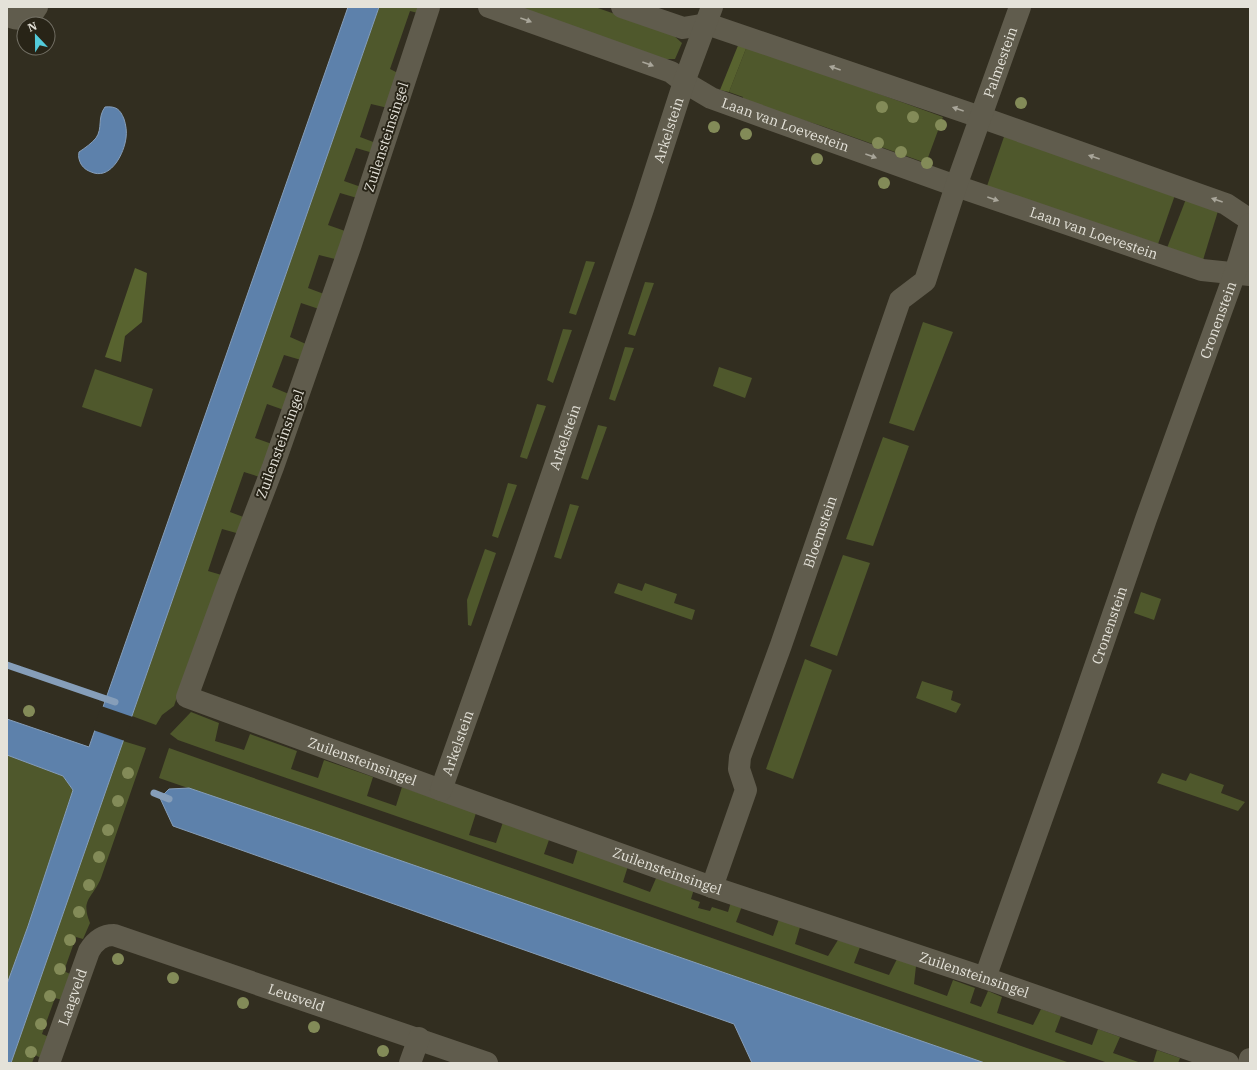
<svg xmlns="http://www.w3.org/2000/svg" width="1257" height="1070" font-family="'IBM Plex Serif',serif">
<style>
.green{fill:#4f582c}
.forest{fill:#58632f}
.water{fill:#5d81ab;stroke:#869eb9}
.pier{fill:#322e20}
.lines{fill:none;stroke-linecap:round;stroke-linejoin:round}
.stream{stroke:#869eb9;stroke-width:7}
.minor{stroke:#605c4d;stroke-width:22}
.tree{fill:#838b58}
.oneway{fill:#a9a69a}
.labels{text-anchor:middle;stroke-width:4;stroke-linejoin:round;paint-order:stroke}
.street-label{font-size:14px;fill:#e4e2d9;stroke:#282417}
</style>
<rect width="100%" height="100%" fill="#322e20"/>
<!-- green -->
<g class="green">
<path d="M379 7H420L418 13 410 11 390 69 396 72V74L388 108 371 104 360 137 376 143 373 153 356 148 344 181 361 187 357 198 340 193 328 225 345 231 335 259 319 255 308 288 324 294 319 309 301 303 290 337 306 344 301 360 284 355 272 387 289 394 284 410 267 404 255 438 272 444 260 477 244 472 230 512 246 518 240 534 222 529 208 571 225 576 188 665 174 706 162 715 156 725 132 716Z"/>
<path d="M511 7H595L672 34 682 43 675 59H664Z"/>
<path d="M747 46 943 117 926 163 822 126 742 101 743 97 729 92Z"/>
<path d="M1006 131 1175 195 1158 244 987 186Z"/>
<path d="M1186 199 1218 211 1203 260 1167 248Z"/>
<path d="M586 261 595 262 576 315 569 313Z"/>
<path d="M645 282 654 283 635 336 628 334Z"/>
<path d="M923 322 953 332 914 431 889 423Z"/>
<path d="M563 329 572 330 553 383 547 380Z"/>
<path d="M625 347 634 348 615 401 609 399Z"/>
<path d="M719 367 752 378 745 398 713 386Z"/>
<path d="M95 369 153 389 141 427 82 407Z"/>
<path d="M537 404 546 406 527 459 520 457Z"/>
<path d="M598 425 607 427 588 480 581 478Z"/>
<path d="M883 437 909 446 873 546 846 539Z"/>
<path d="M508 483 517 485 498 538 492 536Z"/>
<path d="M570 504 579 506 561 559 554 557Z"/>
<path d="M485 549 496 553 471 626 468 625 467 600Z"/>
<path d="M843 555 870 563 837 656 810 646Z"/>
<path d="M618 583 642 591 645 583 677 594 674 603 695 610 692 620 614 593Z"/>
<path d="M1141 592 1161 599 1154 620 1134 613Z"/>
<path d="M805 659 832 670 793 779 766 769Z"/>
<path d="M922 681 953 691 951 700 961 704 956 713 916 698Z"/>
<path d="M191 712 219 723 215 741 244 750 250 734 297 751 291 769 318 778 324 760 373 777 367 796 396 806 402 787 476 813 469 835 496 843 503 822 550 837 544 854 573 864 578 848 628 866 623 882 650 892 657 876 694 889 691 899 700 902 698 908 710 911 712 907 728 912 731 902 742 906 736 922 773 936 779 919 800 927 795 944 828 956 838 940 860 947 854 963 889 975 897 959 916 966 914 984 947 996 953 980 975 988 970 1003 981 1007 988 991 1002 997 997 1013 1033 1025 1041 1009 1061 1016 1055 1032 1092 1045 1098 1029 1120 1037 1113 1053 1141 1063H1108L226 757 178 740 170 734Z"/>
<path d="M123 741 146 748 101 878C93 898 80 899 90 923L83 939 76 937 64 971 70 974 62 1000 55 998 42 1034 49 1037 41 1058 35 1055 32 1063H11Z"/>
<path d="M169 748 245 775 1070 1063H985L159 778Z"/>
<path d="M7 755 63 776 73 790 28 926 7 984Z"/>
<path d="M1162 773 1186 781 1190 773 1224 785 1221 793 1245 802 1238 811 1157 783Z"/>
<path d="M1157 1050 1180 1058 1178 1063H1153Z"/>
</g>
<!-- forest -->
<g class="forest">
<path d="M739 43 747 46 729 92 720 90Z"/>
<path d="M135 268 147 273 142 322 125 336 121 362 105 357Z"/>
</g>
<!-- water -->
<g class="water">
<path d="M348 7H379L11 1063H7V984L28 926 73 790 63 776 7 755V719L89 747Z"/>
<path d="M105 107C116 106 120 109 124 119 126 125 127 132 126 138 124 153 112 178 94 173 88 171 84 169 81 164 79 160 78 157 79 152 85 148 92 143 96 138 103 128 97 118 105 107Z"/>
<path d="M189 788 321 833 985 1063H752L734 1024 173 826 160 798 169 789Z"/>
</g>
<!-- pier -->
<path class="pier" d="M101 706 133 717 125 741 93 730Z"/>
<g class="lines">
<!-- stream -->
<g class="stream">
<path d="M7 665 115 702"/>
<path d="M154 793 169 799"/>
</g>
<!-- minor -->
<g class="minor">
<path id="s1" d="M429 7 350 247 273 467 226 590 187 697 441 790 712 887 985 978 1228 1063"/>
<path id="s2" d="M489 7 671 72 684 82 711 98 956 186 1202 270 1250 275"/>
<path d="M622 7 683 28 707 24 980 117 1226 204 1250 220"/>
<path d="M7 14C17 23 31 18 37 7"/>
<path id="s3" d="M441 790 524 556 643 209 684 82 712 7"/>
<path id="s4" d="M712 887 746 790 739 769 740 757 781 645 900 300 925 281 956 186 1020 7"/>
<path id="s5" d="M985 978 1068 745 1146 519 1235 273 1250 224"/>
<path id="s6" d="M49 1063 89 951C95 941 102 935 114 935L487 1063"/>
<path d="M410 1063 419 1038"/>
<path d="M1249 1063 1250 1059"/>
</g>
</g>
<!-- trees -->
<g class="tree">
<circle cx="1021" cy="103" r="6"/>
<circle cx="882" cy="107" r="6"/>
<circle cx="913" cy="117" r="6"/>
<circle cx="941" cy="125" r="6"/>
<circle cx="714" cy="127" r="6"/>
<circle cx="746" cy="134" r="6"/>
<circle cx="878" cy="143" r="6"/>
<circle cx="901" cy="152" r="6"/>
<circle cx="817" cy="159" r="6"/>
<circle cx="927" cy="163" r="6"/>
<circle cx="884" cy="183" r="6"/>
<circle cx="29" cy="711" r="6"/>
<circle cx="128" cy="773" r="6"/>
<circle cx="118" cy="801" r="6"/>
<circle cx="108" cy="830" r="6"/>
<circle cx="99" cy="857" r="6"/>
<circle cx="89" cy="885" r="6"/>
<circle cx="79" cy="912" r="6"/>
<circle cx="70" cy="940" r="6"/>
<circle cx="118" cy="959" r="6"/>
<circle cx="60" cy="969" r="6"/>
<circle cx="173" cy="978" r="6"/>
<circle cx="50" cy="996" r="6"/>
<circle cx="243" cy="1003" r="6"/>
<circle cx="41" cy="1024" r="6"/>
<circle cx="314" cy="1027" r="6"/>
<circle cx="383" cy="1051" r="6"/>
<circle cx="31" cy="1052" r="6"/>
</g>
<!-- one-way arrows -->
<defs><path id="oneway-solid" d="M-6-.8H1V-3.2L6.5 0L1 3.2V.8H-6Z"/></defs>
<g class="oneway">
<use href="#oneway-solid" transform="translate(526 20) rotate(20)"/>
<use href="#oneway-solid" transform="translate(648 64) rotate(20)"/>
<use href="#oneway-solid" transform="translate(835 68) rotate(-161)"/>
<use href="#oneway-solid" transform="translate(958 109) rotate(-161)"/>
<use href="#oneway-solid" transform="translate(871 156) rotate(20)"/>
<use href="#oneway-solid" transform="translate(1094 157) rotate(-161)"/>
<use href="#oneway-solid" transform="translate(993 199) rotate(19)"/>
<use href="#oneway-solid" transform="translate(1217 200) rotate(-161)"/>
</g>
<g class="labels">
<!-- street labels -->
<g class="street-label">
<text dy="5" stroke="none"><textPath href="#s4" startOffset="884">Palmestein</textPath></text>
<text dy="5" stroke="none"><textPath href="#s2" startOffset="320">Laan van Loevestein</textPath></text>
<text dy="5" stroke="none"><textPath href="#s3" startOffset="698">Arkelstein</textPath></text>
<text transform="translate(386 137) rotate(-72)" y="5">Zuilensteinsingel</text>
<text dy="5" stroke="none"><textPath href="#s2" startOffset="647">Laan van Loevestein</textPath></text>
<text dy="5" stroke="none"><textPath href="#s5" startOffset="698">Cronenstein</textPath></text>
<text dy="5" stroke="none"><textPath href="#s3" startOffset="374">Arkelstein</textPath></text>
<text transform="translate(280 444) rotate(-70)" y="5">Zuilensteinsingel</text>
<text dy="5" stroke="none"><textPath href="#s4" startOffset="376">Bloemstein</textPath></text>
<text dy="5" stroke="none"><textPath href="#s5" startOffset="374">Cronenstein</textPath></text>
<text dy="5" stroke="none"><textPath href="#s3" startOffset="50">Arkelstein</textPath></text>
<text dy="5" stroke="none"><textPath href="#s1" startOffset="918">Zuilensteinsingel</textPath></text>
<text dy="5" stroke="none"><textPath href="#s1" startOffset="1242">Zuilensteinsingel</textPath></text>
<text dy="5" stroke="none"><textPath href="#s1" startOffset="1566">Zuilensteinsingel</textPath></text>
<text dy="5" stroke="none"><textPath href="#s6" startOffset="343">Leusveld</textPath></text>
<text dy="5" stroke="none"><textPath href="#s6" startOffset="70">Laagveld</textPath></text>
</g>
</g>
<!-- border -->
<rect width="1257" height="1070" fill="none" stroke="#e4e2d9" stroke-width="16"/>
<!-- north arrow -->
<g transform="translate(36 36) rotate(338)"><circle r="19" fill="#282417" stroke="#737065"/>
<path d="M0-3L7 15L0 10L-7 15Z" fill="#53cbdb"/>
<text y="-6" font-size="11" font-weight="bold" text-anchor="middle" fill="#e4e2d9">N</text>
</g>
</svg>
